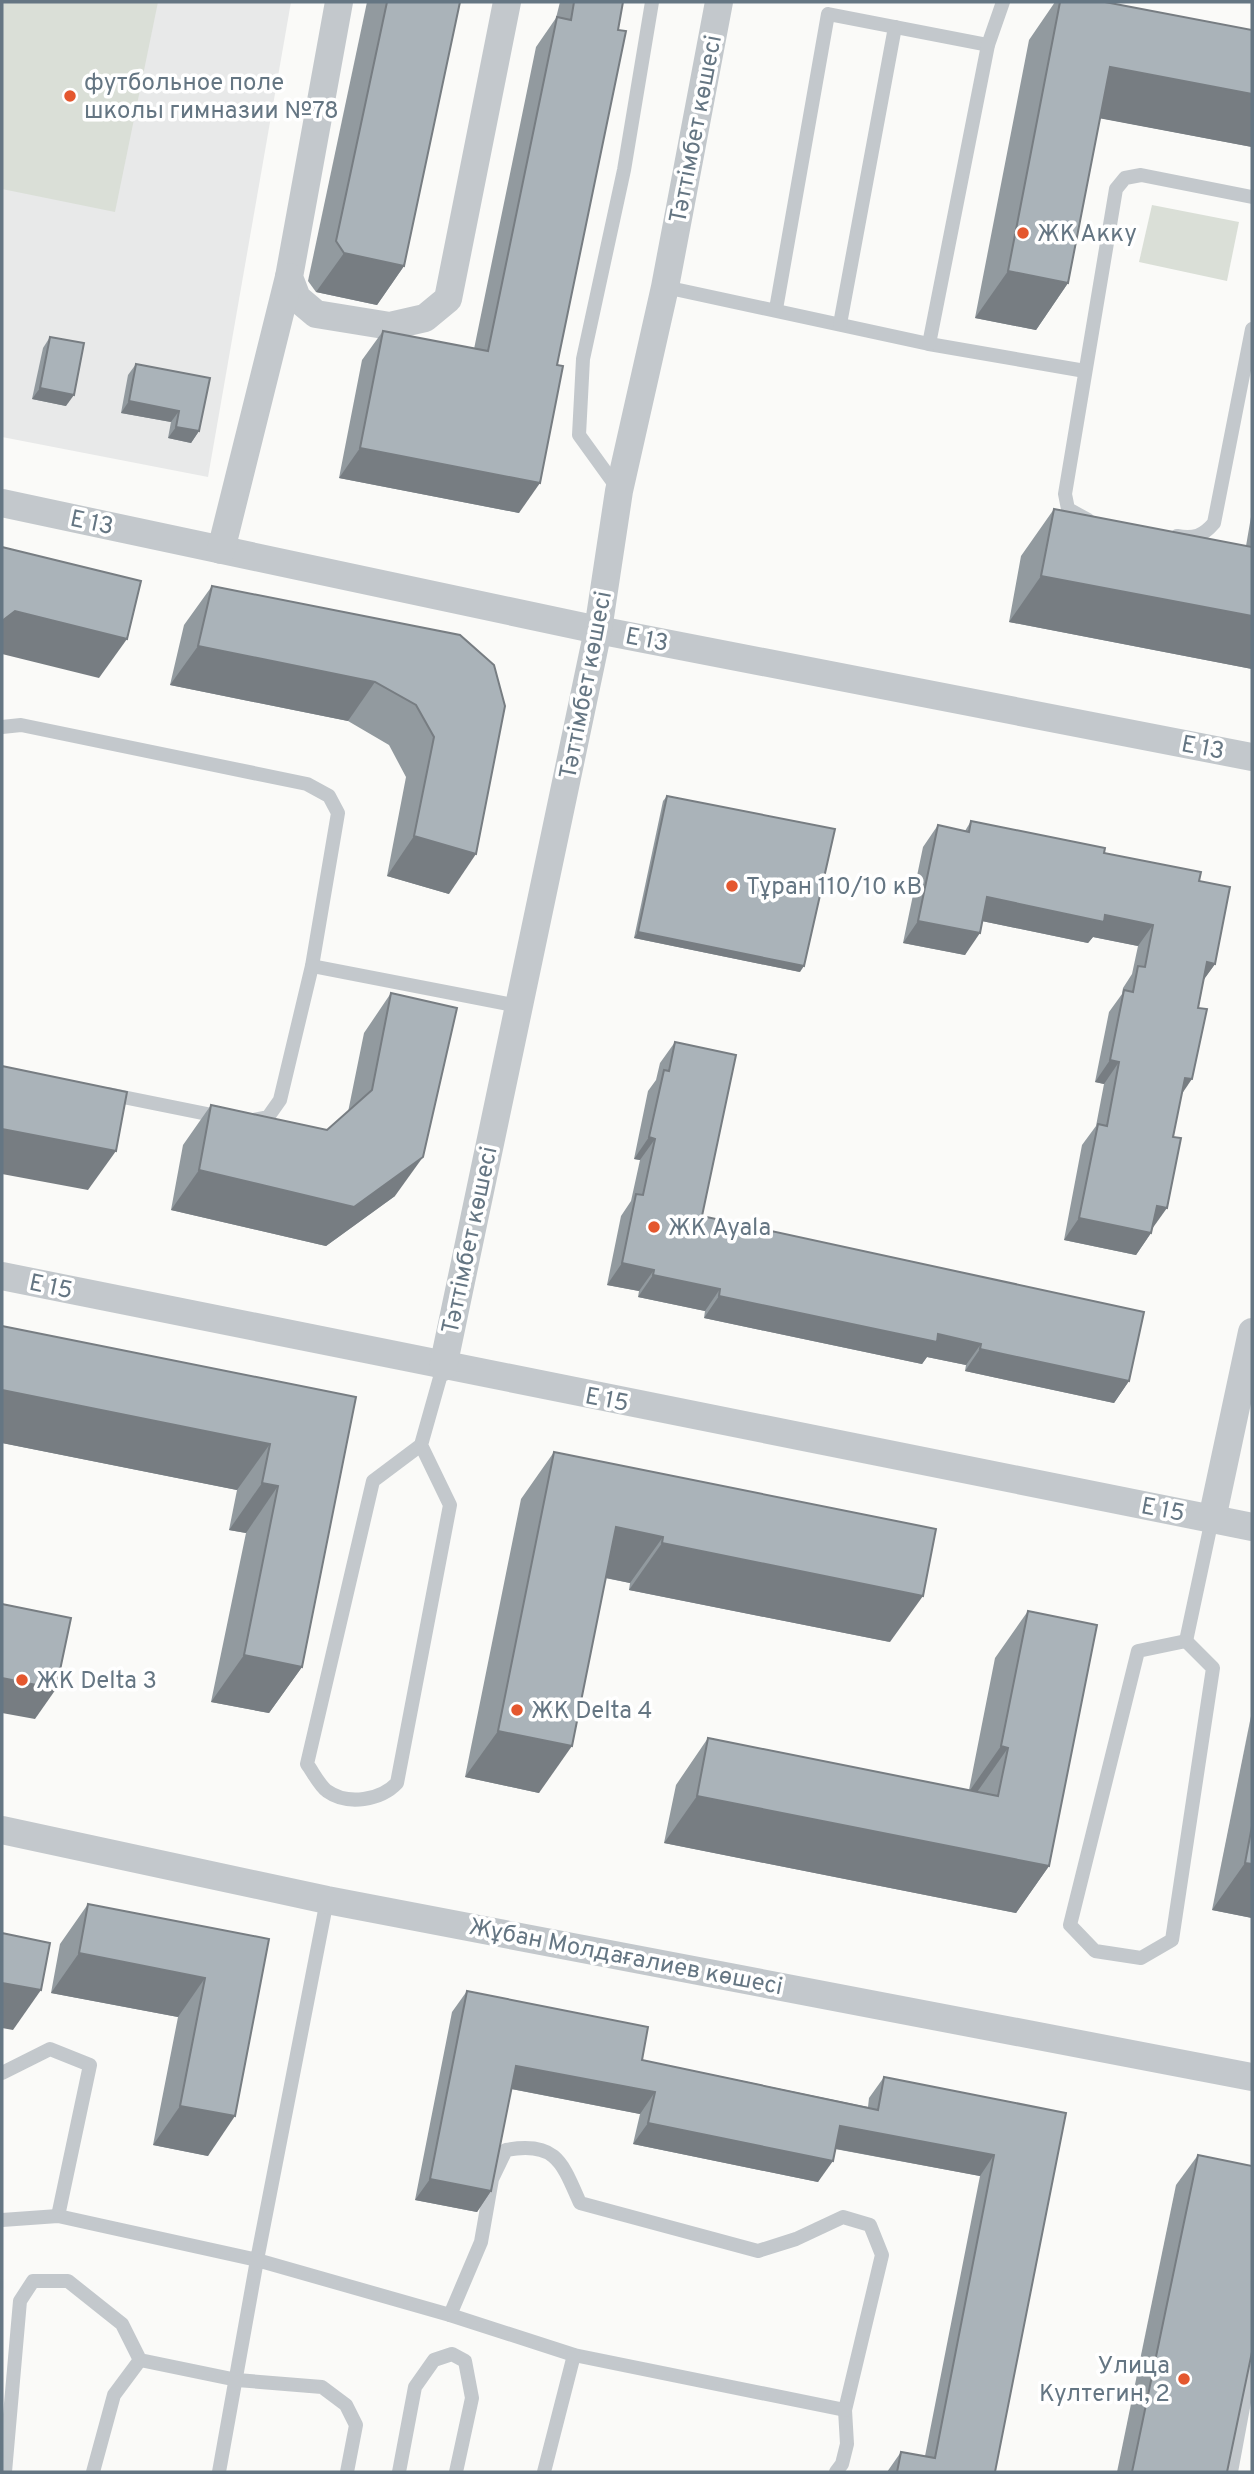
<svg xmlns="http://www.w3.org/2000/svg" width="1254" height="2474" font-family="Overpass,sans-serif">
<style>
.built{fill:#e8e9e9}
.green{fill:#dadfd7}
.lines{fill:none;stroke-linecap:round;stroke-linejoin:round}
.lane{stroke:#c3c8cc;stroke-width:14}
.street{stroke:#c3c8cc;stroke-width:28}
.wall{fill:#929a9f}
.shaded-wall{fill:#777d82}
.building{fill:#aab3b9;stroke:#777d82;stroke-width:2}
.poi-dot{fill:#e4572e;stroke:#fff;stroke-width:2.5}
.labels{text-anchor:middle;stroke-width:7;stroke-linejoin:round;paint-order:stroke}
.poi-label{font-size:24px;fill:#657683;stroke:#fff;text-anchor:start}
.street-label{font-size:24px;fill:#657683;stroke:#fff}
</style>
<rect width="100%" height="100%" fill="#fafaf8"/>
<!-- built -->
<path class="built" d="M2 2H291L208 477 2 437Z"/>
<!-- green -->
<g class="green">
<path d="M2 2H158L115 212 2 189Z"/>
<path d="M1152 205 1239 222 1227 281 1139 262Z"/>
</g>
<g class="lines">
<!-- lane -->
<g class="lane">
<path d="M665 287 929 344 1085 371"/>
<path d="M776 309 828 14 988 45"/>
<path d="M840 324 895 27"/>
<path d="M929 344 988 45 1003 2"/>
<path d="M618 489 579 435 583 359 624 170 652 2"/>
<path d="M1088 520 1068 509 1065 494 1116 189 1125 178 1141 175 1252 197"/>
<path d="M1177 536C1194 539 1203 536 1214 523L1252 329"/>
<path d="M2 727 21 725 307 784 329 796 338 813 312 966 280 1100 268 1117 249 1121"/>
<path d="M312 966 519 1006"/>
<path d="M108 1094 222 1117"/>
<path d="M421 1445 450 1505 397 1783C381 1800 348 1806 327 1791 319 1785 313 1772 307 1764L373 1481 421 1445 443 1367"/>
<path d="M1186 1641 1213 1668 1172 1940 1141 1958 1095 1951 1070 1925 1138 1651Z"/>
<path d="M1186 1641 1212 1519"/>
<path d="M2 2073 50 2049 90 2065 58 2216"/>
<path d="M2 2220 58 2216 257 2260 327 1900"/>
<path d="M450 2315 481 2242 492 2179 506 2150C556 2141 562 2162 580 2203L758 2251 796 2239 843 2217 870 2225 882 2255 845 2410 847 2444 842 2464 836 2472"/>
<path d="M5 2472 20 2301 33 2281H68L122 2324 140 2360 237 2380 322 2387 346 2405 356 2425 347 2472"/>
<path d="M93 2472 114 2395 140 2360"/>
<path d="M219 2472 257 2260 450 2315 574 2355 845 2410"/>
<path d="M399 2472 415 2387 434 2360 452 2354 465 2361 472 2398 456 2472"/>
<path d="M544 2472 574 2355"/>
<path d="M1231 2472 1252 2359"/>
</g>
<!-- street -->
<g class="street">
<path d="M339 2 289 277 297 298 316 314 390 326 425 318 448 299 507 2"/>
<path d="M2 503 598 630 1252 757"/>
<path d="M221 550 289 277"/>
<path d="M2 1276 1252 1527"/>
<path d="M443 1367 598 630 619 491 665 287 719 2"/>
<path d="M1212 1519 1252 1332"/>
<path d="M2 1830 327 1900 1252 2077"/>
</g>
</g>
<!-- wall -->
<g class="wall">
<path d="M367 2H460L404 266 377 305 316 292 308 281Z"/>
<path d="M560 2H623L519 513 339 478 362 360 383 331 474 349 536 47 556 18Z"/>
<path d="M1055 2H1105L1252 30V147L1100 118 1068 283 1036 330 975 318 1029 40Z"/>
<path d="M50 337 66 406 32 399 43 348Z"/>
<path d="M136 364 199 431 191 443 168 438 171 422 121 413 128 375Z"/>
<path d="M1054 509 1246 546 1252 511V669L1009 622 1021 556Z"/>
<path d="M212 586 460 635 449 894 387 876 406 777 389 745 348 721 170 685 184 625Z"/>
<path d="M667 796 800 972 634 938 663 801Z"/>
<path d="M971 821 1104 853 1199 881 1215 964 1204 979 1181 1096 1151 1233 1136 1255 1064 1240 1082 1145 1096 1126 1104 1084 1095 1082 1109 1012 1122 994 1123 988 1132 974 1138 946 1093 937 1088 943 982 921 965 955 903 943 923 847 938 825 965 831Z"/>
<path d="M391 993 395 1196 326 1246 171 1210 183 1145 211 1105 327 1130 348 1112 364 1033Z"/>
<path d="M675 1042 702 1216 1129 1381 1114 1403 965 1371 966 1365 927 1357 922 1364 704 1318 705 1311 638 1297 639 1291 607 1285 621 1216 631 1201 640 1160 634 1159 648 1091 656 1080 660 1063Z"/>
<path d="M2 1326 356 1397 302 1667 269 1713 211 1702 246 1533 229 1530 237 1490 2 1443Z"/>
<path d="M554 1452 890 1642 629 1590 630 1583 605 1578 539 1793 465 1777 521 1499Z"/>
<path d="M1028 1611 1049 1866 1016 1913 664 1843 676 1785 708 1738 969 1790 995 1658Z"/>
<path d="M1252 1711V1918L1212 1910Z"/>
<path d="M88 1904 269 1939 208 2156 153 2145 178 2017 51 1993 60 1944Z"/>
<path d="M467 1991 642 2060 868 2107 869 2098 884 2077 1066 2113 995 2472H887L901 2452 925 2456 980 2176 835 2149 818 2182 633 2144 640 2114 511 2089 491 2191 477 2212 415 2200 452 2012Z"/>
<path d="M1198 2155 1227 2472H1117L1176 2185Z"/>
</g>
<!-- shaded-wall -->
<g class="shaded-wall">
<path d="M1110 67 1252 94V147L1077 114Z"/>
<path d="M344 253 404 266 377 305 316 292Z"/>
<path d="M1008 271 1068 283 1036 330 975 318Z"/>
<path d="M40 388 74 395 66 406 32 399Z"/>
<path d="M129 401 179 411 171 422 121 413Z"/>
<path d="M176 427 199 431 191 443 168 438Z"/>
<path d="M360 448 540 483 519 513 339 478Z"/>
<path d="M1041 576 1252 616V669L1009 622Z"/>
<path d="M15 611 127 639 99 678 2 654V621Z"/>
<path d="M198 646 375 682 348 721 170 685Z"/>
<path d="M414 836 476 854 449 894 387 876Z"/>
<path d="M987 897 1105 915 1153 925 1138 946 1093 937 1088 943 972 919Z"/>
<path d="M918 921 980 933 965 955 903 943Z"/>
<path d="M638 932 804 966 800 972 634 938Z"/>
<path d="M1207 962 1215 964 1200 985Z"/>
<path d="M1110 1060 1119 1062 1104 1084 1095 1082Z"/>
<path d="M1185 1078 1192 1079 1177 1101Z"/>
<path d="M2 1129 116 1151 88 1190 2 1174Z"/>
<path d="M649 1137 655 1139 640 1160 634 1159Z"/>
<path d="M423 1157 395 1196 326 1246 171 1210 199 1170Z"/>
<path d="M1157 1206 1167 1208 1152 1229Z"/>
<path d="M1079 1218 1151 1233 1136 1255 1064 1240Z"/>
<path d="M622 1263 654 1270 639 1291 607 1285Z"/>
<path d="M653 1275 720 1289 705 1311 638 1297Z"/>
<path d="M719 1296 938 1334 981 1344 966 1365 927 1357 922 1364 704 1318Z"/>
<path d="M980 1349 1129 1381 1114 1403 965 1371Z"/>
<path d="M2 1390 270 1444 237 1490 2 1443Z"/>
<path d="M262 1483 278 1486 246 1533 229 1530Z"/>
<path d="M616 1527 663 1537 630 1583 583 1573Z"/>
<path d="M662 1543 923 1596 890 1642 629 1590Z"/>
<path d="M244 1655 302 1667 269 1713 211 1702Z"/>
<path d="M2 1678 56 1689 35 1719 2 1713Z"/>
<path d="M498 1731 572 1746 539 1793 465 1777Z"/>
<path d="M1001 1746 1008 1748 975 1795 968 1793Z"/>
<path d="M697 1796 1049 1866 1016 1913 664 1843Z"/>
<path d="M1245 1863 1252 1864V1918L1212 1910Z"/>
<path d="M79 1953 205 1978 178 2017 51 1993Z"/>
<path d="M2 1983 41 1990 13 2030 2 2028Z"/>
<path d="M516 2066 655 2092 640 2114 501 2087Z"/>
<path d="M180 2106 235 2116 208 2156 153 2145Z"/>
<path d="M648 2123 833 2161 818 2182 633 2144Z"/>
<path d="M840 2126 994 2155 980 2176 826 2147Z"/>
<path d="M430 2179 491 2191 477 2212 415 2200Z"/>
</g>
<!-- building -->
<g class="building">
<path d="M387 2H460L404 266 344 253 336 241Z"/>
<path d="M574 2H623L618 30 626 31 557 365 563 366 540 483 360 448 383 331 488 351 557 17 571 20Z"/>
<path d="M1060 2H1105L1252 30V94L1110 67 1068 283 1008 271Z"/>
<path d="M50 337 84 343 74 395 40 388Z"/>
<path d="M136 364 210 378 199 431 176 427 179 411 129 401Z"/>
<path d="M1054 509 1252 547V616L1041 576Z"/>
<path d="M2 547 141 581 127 639 15 611 2 621Z"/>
<path d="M212 586 460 635 494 665 505 706 476 854 414 836 434 737 416 705 375 682 198 646Z"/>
<path d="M667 796 835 829 804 966 638 932Z"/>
<path d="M971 821 1105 848 1104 853 1201 872 1199 881 1230 887 1215 964 1207 962 1198 1008 1207 1009 1192 1079 1185 1078 1173 1137 1181 1138 1167 1208 1157 1206 1151 1233 1079 1218 1098 1124 1107 1126 1119 1062 1110 1060 1124 990 1133 992 1138 966 1145 967 1153 925 1105 915 1104 922 987 897 980 933 918 921 938 825 969 832Z"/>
<path d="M391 993 457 1008 423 1157 354 1207 199 1170 211 1105 327 1130 372 1090Z"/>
<path d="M675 1042 736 1055 702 1216 1144 1312 1129 1381 980 1349 981 1344 938 1334 937 1342 719 1296 720 1289 653 1275 654 1270 622 1263 636 1194 643 1195 655 1139 649 1137 664 1070 669 1071Z"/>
<path d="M2 1066 127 1092 116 1151 2 1129Z"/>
<path d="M2 1326 356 1397 302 1667 244 1655 278 1486 262 1483 270 1444 2 1390Z"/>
<path d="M554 1452 936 1529 923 1596 662 1543 663 1537 616 1527 572 1746 498 1731Z"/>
<path d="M2 1604 71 1618 56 1689 2 1678Z"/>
<path d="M1028 1611 1097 1625 1049 1866 697 1796 708 1738 998 1796 1008 1748 1001 1746Z"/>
<path d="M1252 1826V1864L1245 1863Z"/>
<path d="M88 1904 269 1939 235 2116 180 2106 205 1978 79 1953Z"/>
<path d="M2 1933 50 1943 41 1990 2 1983Z"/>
<path d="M467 1991 648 2027 642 2060 878 2110 884 2077 1066 2113 995 2472H897L901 2452 935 2458 994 2155 840 2126 833 2161 648 2123 655 2092 516 2066 491 2191 430 2179Z"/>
<path d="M1198 2155 1252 2166V2352L1227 2472H1132Z"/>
</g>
<!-- markers -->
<g class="poi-dot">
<circle cx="70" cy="96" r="7"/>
<circle cx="1023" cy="233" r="7"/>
<circle cx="732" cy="886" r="7"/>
<circle cx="654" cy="1227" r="7"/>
<circle cx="22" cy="1680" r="7"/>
<circle cx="517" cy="1710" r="7"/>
<circle cx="1184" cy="2379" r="7"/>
</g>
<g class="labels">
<!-- poi labels -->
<g class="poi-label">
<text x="84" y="90">футбольное поле<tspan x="84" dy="28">школы гимназии №78</tspan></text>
<text x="1037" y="241">ЖК Акку</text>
<text x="746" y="894">Тұран 110/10 кВ</text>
<text x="668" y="1235">ЖК Ayala</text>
<text x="36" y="1688">ЖК Delta 3</text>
<text x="531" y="1718">ЖК Delta 4</text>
<text x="1170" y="2373" text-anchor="end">Улица<tspan x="1170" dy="28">Култегин, 2</tspan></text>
</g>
<!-- street labels -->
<g class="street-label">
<text transform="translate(695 129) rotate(-79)" y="8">Тәттімбет көшесі</text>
<text transform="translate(92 522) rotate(12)" y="8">E 13</text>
<text transform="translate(647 639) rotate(11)" y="8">E 13</text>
<text transform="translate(585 685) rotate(-79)" y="8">Тәттімбет көшесі</text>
<text transform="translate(1203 747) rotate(11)" y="8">E 13</text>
<text transform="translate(469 1240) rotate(-78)" y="8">Тәттімбет көшесі</text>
<text transform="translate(51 1286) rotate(12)" y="8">E 15</text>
<text transform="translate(607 1399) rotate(11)" y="8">E 15</text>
<text transform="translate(1163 1509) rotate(11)" y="8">E 15</text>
<text transform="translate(626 1956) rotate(11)" y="8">Жұбан Молдағалиев көшесі</text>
</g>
</g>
<!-- border -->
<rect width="1254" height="2474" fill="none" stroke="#657683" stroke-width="7"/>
</svg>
